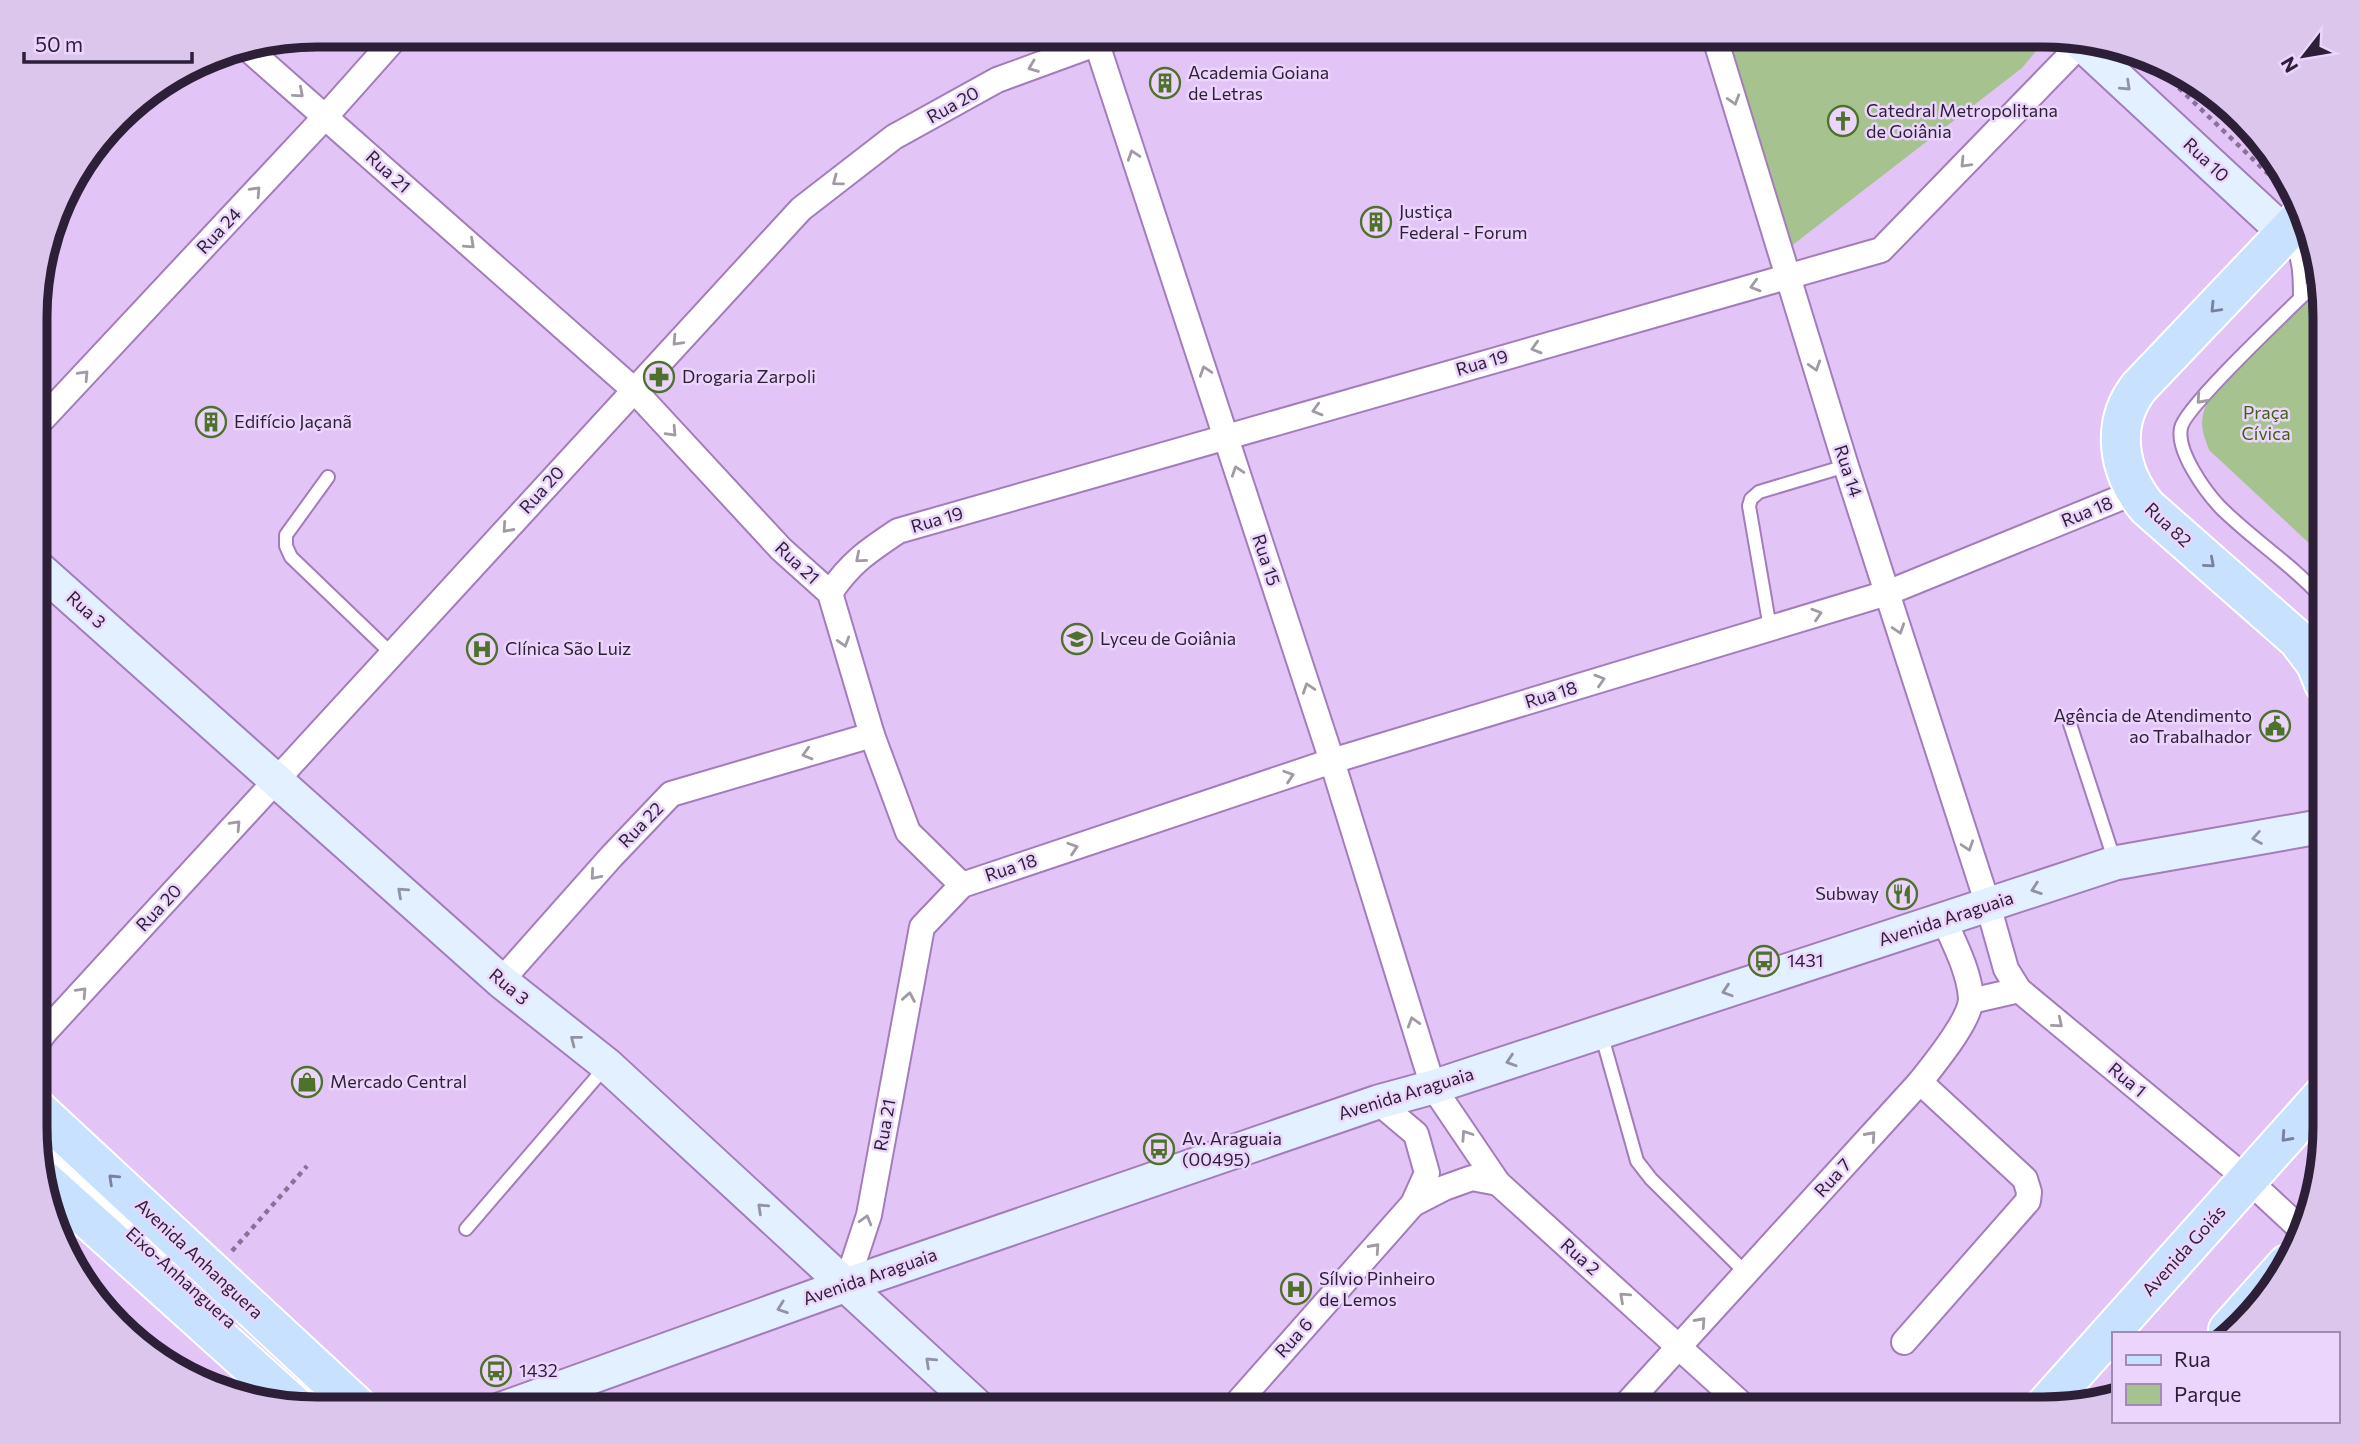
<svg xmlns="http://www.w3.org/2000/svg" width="2360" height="1444" font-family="Commissioner,sans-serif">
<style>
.green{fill:#a6c38f}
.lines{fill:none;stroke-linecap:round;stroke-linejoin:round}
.lane-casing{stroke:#a27dba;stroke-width:16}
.street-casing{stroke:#a27dba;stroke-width:28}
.secondary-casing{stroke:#a27dba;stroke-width:37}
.primary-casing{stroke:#fff;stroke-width:42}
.path{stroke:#897298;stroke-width:4.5;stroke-dasharray:5 5;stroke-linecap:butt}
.lane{stroke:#fff;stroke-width:12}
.street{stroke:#fff;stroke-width:24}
.secondary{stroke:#e3f0ff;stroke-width:33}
.primary{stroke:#c7e1fe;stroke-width:38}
.oneway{stroke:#a19aa5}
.oneway2{stroke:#9292a5}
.oneway3{stroke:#7a809b}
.labels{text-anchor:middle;stroke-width:5;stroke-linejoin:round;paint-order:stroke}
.poi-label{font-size:18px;fill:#2e1f38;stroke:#ecd5fc;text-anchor:start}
.street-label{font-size:18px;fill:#2e1f38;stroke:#ecd5fc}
.park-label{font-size:18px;fill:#3e6310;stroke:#ecd5fc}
.rim{fill:none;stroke:#2e1f38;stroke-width:9}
</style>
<rect width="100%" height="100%" fill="#e3c4f7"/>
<!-- green -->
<g class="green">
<path d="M1715 35H2020L2037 50 2022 68 1790 247Z"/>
<path d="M2321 286 2324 299V557L2209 450C2201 429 2199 421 2208 400L2300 298Z"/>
</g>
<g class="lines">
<!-- lane casing -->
<g class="lane-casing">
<g id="lane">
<path d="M2288 237C2300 258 2300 275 2300 298"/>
<path d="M2319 280C2297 302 2184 407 2181 428 2176 451 2205 491 2220 507 2253 540 2293 565 2324 600"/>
<path d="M328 477 286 535V546L291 557 393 655"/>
<path d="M1770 628 1749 506 1751 499 1759 492 1846 466"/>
<path d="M2070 724 2115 862"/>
<path d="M1601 1033 1637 1161 1651 1179 1746 1273"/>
<path d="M37 1146 195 1290"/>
<path d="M466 1229 607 1065"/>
<path d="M299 1385 325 1409"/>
</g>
</g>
<!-- street casing -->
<g class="street-casing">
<g id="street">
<path d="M1094 35 1332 761 1433 1087 1498 1183 1747 1409"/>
<path d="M1714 35 1846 466 1988 905 2006 969 2019 990 2248 1180 2303 1231"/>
<path d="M248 49 633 389 781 549 830 593 872 735 908 832 962 885"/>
<path d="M37 425 326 116 398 35"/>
<path d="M830 593C850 563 868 551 898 531L1881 250 2081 44"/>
<path d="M501 981 611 857 671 794 872 735"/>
<path d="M1971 1001 2019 990"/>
<path d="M37 1043 45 1032 801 209 894 137 997 80 1120 35"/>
<path d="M1413 1204 1444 1188 1472 1178 1498 1183"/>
<path d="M846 1285 869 1215 922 927 962 885 1332 761 1887 593 2135 492"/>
<path d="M1904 1342 2028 1201 2029 1192 2025 1179 1920 1082"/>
<path d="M1232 1409 1413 1204 1427 1173 1416 1134 1378 1102"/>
<path d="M1622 1409 1920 1082C1934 1064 1971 1020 1971 998 1969 971 1955 945 1944 920"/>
</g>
</g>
<!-- secondary casing -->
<g class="secondary-casing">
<g id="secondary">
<path d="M2076 39 2286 234"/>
<path d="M37 567 501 981 607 1065 980 1409"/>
<path d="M502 1409 846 1285 1378 1102 1433 1087 2115 863 2324 826"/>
</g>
</g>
<!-- primary casing -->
<g class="primary-casing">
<g id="primary">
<path d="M2300 218 2139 387C2110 424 2118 472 2147 507L2298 640 2316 664 2324 684"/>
<path d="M37 1109 360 1409"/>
<path d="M42 1178 295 1406"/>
<path d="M2228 1330 2287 1264"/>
<path d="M2043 1408 2324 1094"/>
</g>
</g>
<!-- path -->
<g class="path">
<path d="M2150 60 2288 193"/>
<path d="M232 1251 307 1166"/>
</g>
<!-- lane -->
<use href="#lane" class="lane"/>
<!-- street -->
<use href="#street" class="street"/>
<!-- secondary -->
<use href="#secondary" class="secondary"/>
<!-- primary -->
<use href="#primary" class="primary"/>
</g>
<!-- one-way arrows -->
<defs><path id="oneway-chevron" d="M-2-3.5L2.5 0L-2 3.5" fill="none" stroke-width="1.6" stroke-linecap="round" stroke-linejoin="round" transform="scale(1.75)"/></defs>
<g class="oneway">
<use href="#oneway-chevron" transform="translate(1033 67) rotate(159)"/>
<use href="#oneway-chevron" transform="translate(299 93) rotate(41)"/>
<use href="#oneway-chevron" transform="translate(1734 100) rotate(73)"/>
<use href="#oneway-chevron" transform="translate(1133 155) rotate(-108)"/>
<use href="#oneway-chevron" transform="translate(1965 163) rotate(134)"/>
<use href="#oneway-chevron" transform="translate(837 181) rotate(143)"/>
<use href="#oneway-chevron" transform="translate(256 191) rotate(-47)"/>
<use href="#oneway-chevron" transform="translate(470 244) rotate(42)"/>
<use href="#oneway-chevron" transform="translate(1755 286) rotate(164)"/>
<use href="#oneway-chevron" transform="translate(677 341) rotate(133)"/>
<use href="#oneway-chevron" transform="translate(1536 348) rotate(164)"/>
<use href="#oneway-chevron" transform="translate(1815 366) rotate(73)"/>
<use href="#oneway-chevron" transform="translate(1205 371) rotate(-108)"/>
<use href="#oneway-chevron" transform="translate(84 375) rotate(-47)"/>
<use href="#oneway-chevron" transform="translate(2201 399) rotate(132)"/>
<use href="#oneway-chevron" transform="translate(1317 410) rotate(164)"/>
<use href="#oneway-chevron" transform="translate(672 432) rotate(47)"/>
<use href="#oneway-chevron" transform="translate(1237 471) rotate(-108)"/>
<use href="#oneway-chevron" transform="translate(507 528) rotate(132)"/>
<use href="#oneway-chevron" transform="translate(860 558) rotate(140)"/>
<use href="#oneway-chevron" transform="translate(1817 614) rotate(-17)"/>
<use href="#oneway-chevron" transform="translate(1899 629) rotate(72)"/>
<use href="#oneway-chevron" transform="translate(844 642) rotate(73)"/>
<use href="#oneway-chevron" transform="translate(1600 680) rotate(-17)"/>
<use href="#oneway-chevron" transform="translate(1308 688) rotate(-108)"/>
<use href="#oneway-chevron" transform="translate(807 754) rotate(164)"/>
<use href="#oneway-chevron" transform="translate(1289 776) rotate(-18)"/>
<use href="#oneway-chevron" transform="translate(236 825) rotate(-47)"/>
<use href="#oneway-chevron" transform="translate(1968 846) rotate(72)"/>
<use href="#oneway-chevron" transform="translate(1073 848) rotate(-18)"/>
<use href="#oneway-chevron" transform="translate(595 875) rotate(131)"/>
<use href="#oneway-chevron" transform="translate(82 992) rotate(-47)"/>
<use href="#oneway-chevron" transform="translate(909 997) rotate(-80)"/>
<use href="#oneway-chevron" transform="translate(1413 1022) rotate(-107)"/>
<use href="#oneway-chevron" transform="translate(2058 1023) rotate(40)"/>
<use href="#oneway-chevron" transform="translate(1466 1135) rotate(-124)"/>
<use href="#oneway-chevron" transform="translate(1871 1136) rotate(-48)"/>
<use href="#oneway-chevron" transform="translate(866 1220) rotate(-74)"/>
<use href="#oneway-chevron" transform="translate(1375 1248) rotate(-48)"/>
<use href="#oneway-chevron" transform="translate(1624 1297) rotate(-138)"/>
<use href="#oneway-chevron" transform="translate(1701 1322) rotate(-48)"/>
</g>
<g class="oneway2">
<use href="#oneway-chevron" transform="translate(2126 86) rotate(43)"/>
<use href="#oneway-chevron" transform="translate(2257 838) rotate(170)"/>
<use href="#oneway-chevron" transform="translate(2036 889) rotate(161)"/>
<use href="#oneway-chevron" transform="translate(402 892) rotate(-138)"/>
<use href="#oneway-chevron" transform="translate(1727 991) rotate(162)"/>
<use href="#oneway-chevron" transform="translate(575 1040) rotate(-142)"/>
<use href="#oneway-chevron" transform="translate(1511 1061) rotate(162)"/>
<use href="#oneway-chevron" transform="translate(762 1208) rotate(-137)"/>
<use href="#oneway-chevron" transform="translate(782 1308) rotate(160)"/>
<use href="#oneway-chevron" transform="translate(930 1362) rotate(-137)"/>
</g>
<g class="oneway3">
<use href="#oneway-chevron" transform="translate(2215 308) rotate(134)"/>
<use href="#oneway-chevron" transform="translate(2210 563) rotate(41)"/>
<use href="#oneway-chevron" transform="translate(2286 1137) rotate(132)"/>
<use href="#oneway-chevron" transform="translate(113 1179) rotate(-137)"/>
</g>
<!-- icons -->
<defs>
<g id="building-ring" transform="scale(1.575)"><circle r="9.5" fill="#ecd5fc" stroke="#4e722b" stroke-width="1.5"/><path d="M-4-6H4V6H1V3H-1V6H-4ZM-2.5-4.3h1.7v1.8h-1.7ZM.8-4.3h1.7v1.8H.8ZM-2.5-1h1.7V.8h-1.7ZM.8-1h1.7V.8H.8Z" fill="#4e722b"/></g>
<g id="church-ring" transform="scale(1.575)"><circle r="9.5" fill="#ecd5fc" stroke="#4e722b" stroke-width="1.5"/><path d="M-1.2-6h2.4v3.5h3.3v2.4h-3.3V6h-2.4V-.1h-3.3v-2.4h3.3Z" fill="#4e722b"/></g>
<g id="pharmacy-ring" transform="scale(1.575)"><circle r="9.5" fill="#ecd5fc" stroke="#4e722b" stroke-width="1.5"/><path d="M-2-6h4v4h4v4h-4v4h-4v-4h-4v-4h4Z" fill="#4e722b"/></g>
<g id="school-ring" transform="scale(1.575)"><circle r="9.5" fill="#ecd5fc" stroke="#4e722b" stroke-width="1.5"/><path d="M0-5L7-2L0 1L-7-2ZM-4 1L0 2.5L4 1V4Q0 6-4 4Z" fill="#4e722b"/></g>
<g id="hospital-ring" transform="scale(1.575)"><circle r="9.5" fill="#ecd5fc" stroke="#4e722b" stroke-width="1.5"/><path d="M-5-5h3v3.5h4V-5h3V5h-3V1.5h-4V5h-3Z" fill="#4e722b"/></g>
<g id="civic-ring" transform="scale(1.575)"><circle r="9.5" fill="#ecd5fc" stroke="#4e722b" stroke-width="1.5"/><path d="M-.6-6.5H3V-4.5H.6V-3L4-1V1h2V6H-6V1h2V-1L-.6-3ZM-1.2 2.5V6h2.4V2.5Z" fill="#4e722b"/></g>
<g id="restaurant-ring" transform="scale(1.575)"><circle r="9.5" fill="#ecd5fc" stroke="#4e722b" stroke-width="1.5"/><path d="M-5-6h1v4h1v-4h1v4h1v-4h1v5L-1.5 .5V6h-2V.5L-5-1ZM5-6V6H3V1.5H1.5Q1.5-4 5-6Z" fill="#4e722b"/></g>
<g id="bus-ring" transform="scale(1.575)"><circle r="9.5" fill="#ecd5fc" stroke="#4e722b" stroke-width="1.5"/><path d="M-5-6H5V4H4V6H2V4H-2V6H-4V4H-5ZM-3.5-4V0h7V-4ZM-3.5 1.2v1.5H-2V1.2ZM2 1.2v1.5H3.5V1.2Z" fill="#4e722b"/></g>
<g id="shop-ring" transform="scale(1.575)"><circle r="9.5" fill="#ecd5fc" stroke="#4e722b" stroke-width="1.5"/><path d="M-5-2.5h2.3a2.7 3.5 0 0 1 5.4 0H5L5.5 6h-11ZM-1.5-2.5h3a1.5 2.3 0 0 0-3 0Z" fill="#4e722b"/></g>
</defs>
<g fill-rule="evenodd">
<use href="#building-ring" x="1165" y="83"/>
<use href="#church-ring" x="1843" y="121"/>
<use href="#building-ring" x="1376" y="222"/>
<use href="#pharmacy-ring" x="659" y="377"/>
<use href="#building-ring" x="211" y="422"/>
<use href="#school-ring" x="1077" y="639"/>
<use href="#hospital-ring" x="482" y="649"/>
<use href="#civic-ring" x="2275" y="726"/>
<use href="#restaurant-ring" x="1902" y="894"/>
<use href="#bus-ring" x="1764" y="961"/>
<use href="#shop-ring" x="307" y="1082"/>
<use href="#bus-ring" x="1159" y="1149"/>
<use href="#hospital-ring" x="1296" y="1289"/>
<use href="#bus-ring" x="496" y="1371"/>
</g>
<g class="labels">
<!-- poi labels -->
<g class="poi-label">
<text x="1188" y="79">Academia Goiana<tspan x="1188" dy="21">de Letras</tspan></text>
<text x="1866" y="117">Catedral Metropolitana<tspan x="1866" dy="21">de Goiânia</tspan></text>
<text x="1399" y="218">Justiça<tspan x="1399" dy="21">Federal - Forum</tspan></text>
<text x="682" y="383">Drogaria Zarpoli</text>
<text x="234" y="428">Edifício Jaçanã</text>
<text x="1100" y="645">Lyceu de Goiânia</text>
<text x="505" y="655">Clínica São Luiz</text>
<text x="2252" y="722" text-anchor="end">Agência de Atendimento<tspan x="2252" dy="21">ao Trabalhador</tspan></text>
<text x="1879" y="900" text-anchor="end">Subway</text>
<text x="1787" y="967">1431</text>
<text x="330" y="1088">Mercado Central</text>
<text x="1182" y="1145">Av. Araguaia<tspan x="1182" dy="21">(00495)</tspan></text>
<text x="1319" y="1285">Sílvio Pinheiro<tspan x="1319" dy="21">de Lemos</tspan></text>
<text x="519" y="1377">1432</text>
</g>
<!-- street labels -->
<g class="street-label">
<text transform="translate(953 105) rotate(-29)" y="6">Rua 20</text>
<text transform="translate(2206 160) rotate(43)" y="6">Rua 10</text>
<text transform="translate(388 172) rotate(42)" y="6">Rua 21</text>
<text transform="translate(219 231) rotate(-47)" y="6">Rua 24</text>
<text transform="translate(1482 363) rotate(-16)" y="6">Rua 19</text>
<text transform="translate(1848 471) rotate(72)" y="6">Rua 14</text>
<text transform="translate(542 490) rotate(-48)" y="6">Rua 20</text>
<text transform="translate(2087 512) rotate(-22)" y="6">Rua 18</text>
<text transform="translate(937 520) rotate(-16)" y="6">Rua 19</text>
<text transform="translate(2168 525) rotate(43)" y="6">Rua 82</text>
<text transform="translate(1266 560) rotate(72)" y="6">Rua 15</text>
<text transform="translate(797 563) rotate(43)" y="6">Rua 21</text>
<text transform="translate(86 610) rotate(42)" y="6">Rua 3</text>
<text transform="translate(1551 695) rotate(-17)" y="6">Rua 18</text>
<text transform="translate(641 825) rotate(-46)" y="6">Rua 22</text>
<text transform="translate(1011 868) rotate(-18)" y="6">Rua 18</text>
<text transform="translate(159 908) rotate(-47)" y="6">Rua 20</text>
<text transform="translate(1946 919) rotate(-18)" y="6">Avenida Araguaia</text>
<text transform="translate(509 987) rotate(40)" y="6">Rua 3</text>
<text transform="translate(2127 1080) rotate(40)" y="6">Rua 1</text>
<text transform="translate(1406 1094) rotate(-17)" y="6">Avenida Araguaia</text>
<text transform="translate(885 1125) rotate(-80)" y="6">Rua 21</text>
<text transform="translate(1833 1178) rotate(-48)" y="6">Rua 7</text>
<text transform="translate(2184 1251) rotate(-48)" y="6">Avenida Goiás</text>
<text transform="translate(1580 1257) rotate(42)" y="6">Rua 2</text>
<text transform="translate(199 1259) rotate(43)" y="6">Avenida Anhanguera</text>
<text transform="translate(870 1277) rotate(-19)" y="6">Avenida Araguaia</text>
<text transform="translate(181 1278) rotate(42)" y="6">Eixo-Anhanguera</text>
<text transform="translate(1294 1338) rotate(-48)" y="6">Rua 6</text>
</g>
<!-- park labels -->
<g class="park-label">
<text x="2266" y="419">Praça<tspan x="2266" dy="21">Cívica</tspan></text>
</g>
</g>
<!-- crop -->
<path d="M0 0H2360V1444H0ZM317 47H2043A270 270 0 0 1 2313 317V1127A270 270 0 0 1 2043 1397H317A270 270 0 0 1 47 1127V317A270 270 0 0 1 317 47Z" fill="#ddc6ec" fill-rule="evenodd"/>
<path class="rim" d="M317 47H2043A270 270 0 0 1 2313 317V1127A270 270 0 0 1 2043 1397H317A270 270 0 0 1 47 1127V317A270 270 0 0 1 317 47Z"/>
<!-- legend -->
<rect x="2112" y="1332" width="228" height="91" fill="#ecd5fc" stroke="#a08cae" stroke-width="2"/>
<rect x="2126" y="1355" width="35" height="10" fill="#c7e1fe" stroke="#a08cae" stroke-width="2"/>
<text x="2174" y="1367" font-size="21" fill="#2e1f38">Rua</text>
<rect x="2126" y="1384" width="35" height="21" fill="#a6c38f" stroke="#a08cae" stroke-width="2"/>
<text x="2174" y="1402" font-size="21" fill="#2e1f38">Parque</text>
<!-- north arrow -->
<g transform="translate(2304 56) rotate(239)" stroke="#ecd5fc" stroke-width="5" paint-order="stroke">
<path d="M0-5L12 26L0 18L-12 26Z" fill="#2e1f38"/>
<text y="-10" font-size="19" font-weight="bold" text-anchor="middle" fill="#2e1f38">N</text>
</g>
<!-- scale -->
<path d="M24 52v10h168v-10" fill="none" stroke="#2e1f38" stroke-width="3.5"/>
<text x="35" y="52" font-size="21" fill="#2e1f38" stroke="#ecd5fc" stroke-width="5" paint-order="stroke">50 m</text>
</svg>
